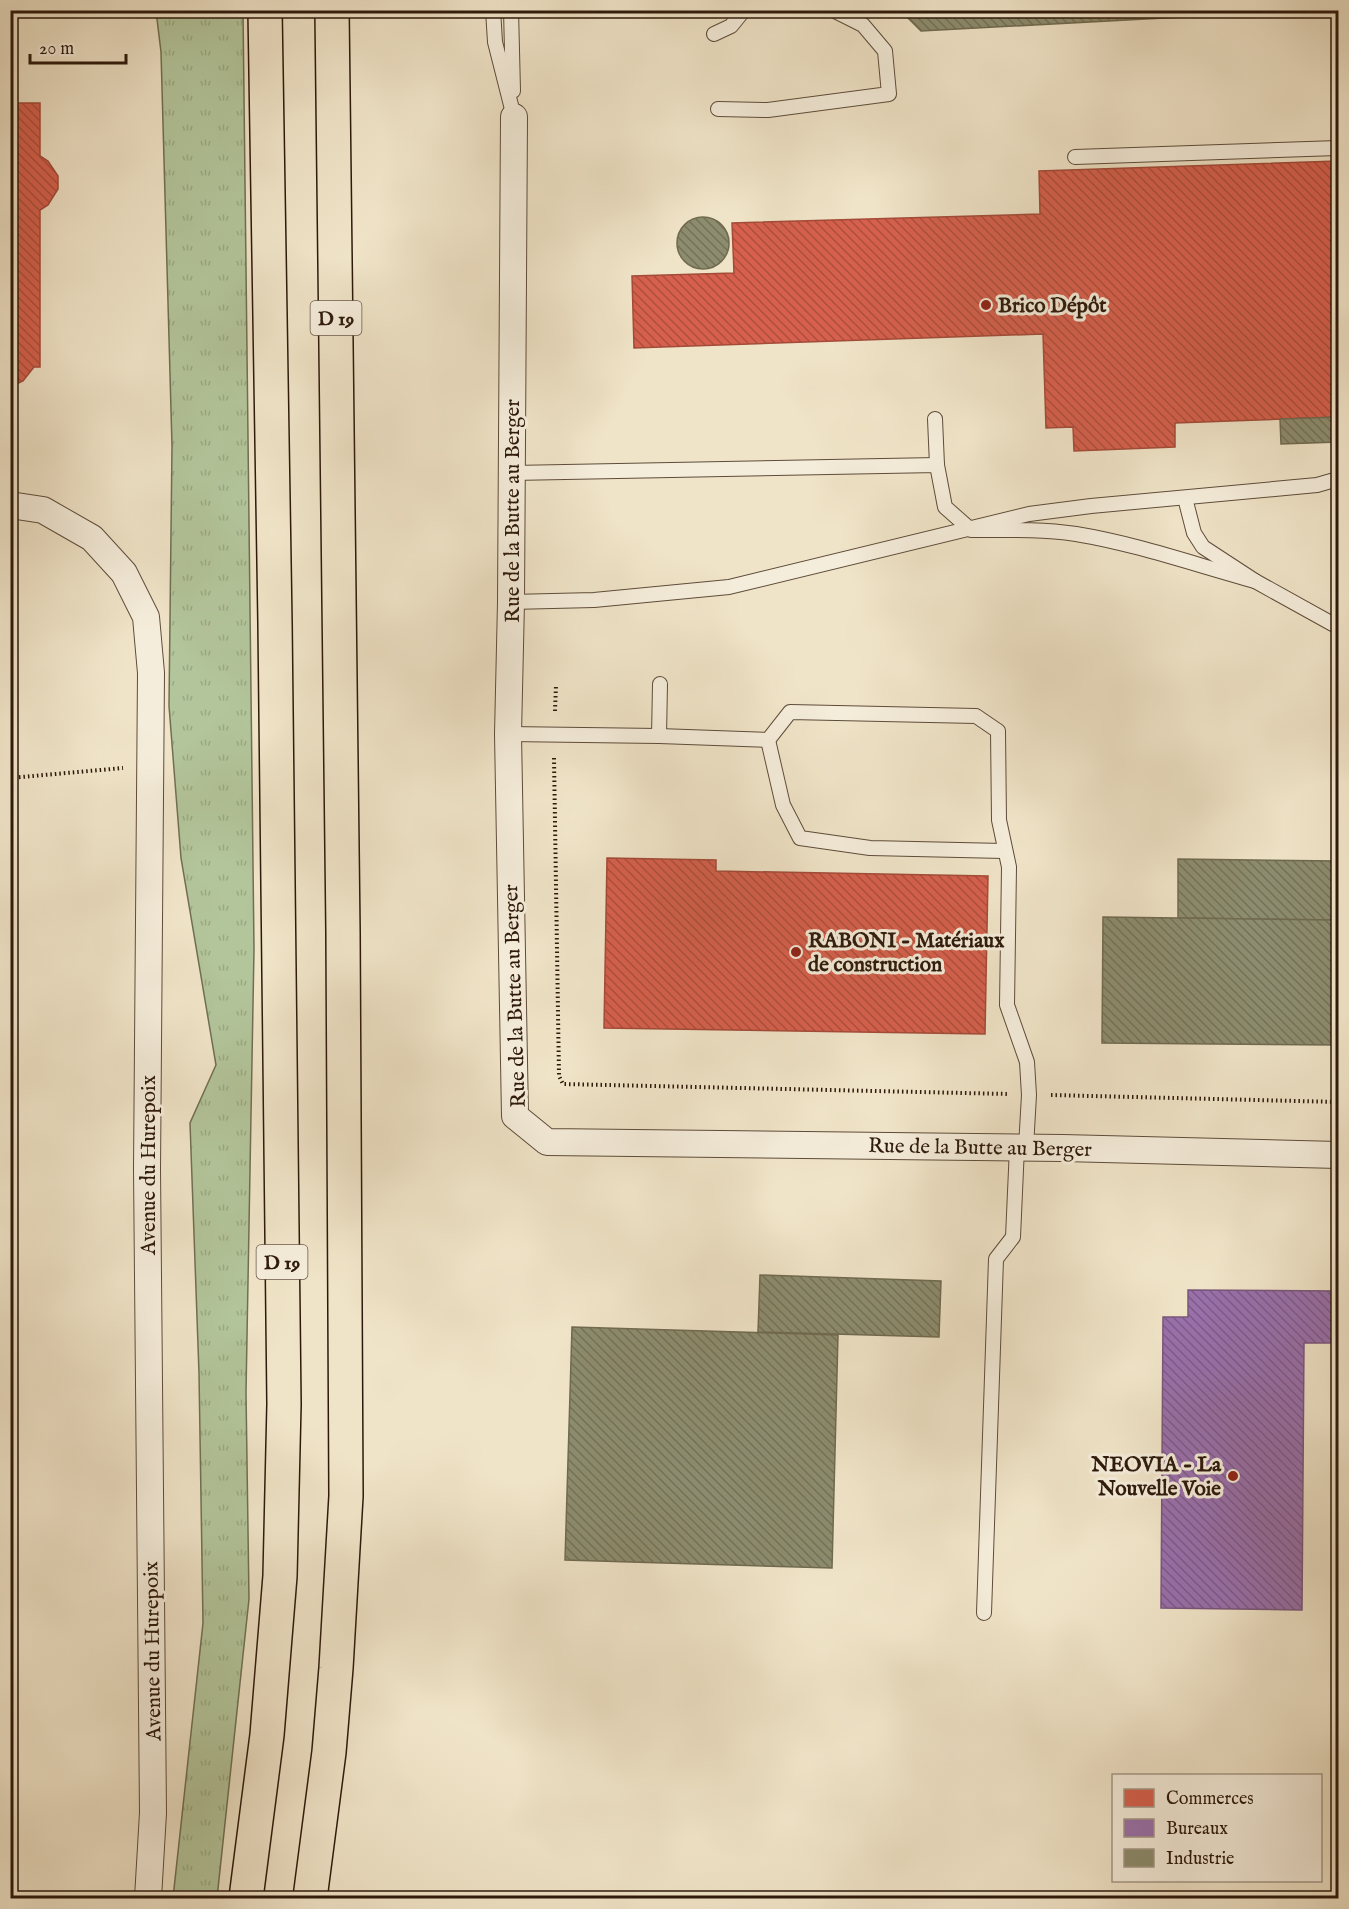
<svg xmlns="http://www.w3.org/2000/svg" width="1349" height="1909" font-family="'IM FELL English',serif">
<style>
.grass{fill:url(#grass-tufts);stroke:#706f53;stroke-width:1.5}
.shops{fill:url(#shops-back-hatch);stroke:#a34b39;stroke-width:1.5}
.offices{fill:url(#offices-back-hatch);stroke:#79567b;stroke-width:1.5}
.industry{fill:url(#industry-back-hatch);stroke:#706a50;stroke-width:1.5}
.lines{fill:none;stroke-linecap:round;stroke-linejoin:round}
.service-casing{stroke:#5e4c3a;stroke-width:16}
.minor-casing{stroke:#5e4c3a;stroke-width:28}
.primary-casing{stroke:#2d190b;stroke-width:36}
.path{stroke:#2d190b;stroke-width:4;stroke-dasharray:1.5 3;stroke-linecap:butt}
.service{stroke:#f5eddb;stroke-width:14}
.minor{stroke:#f5eddb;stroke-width:26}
.primary{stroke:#f0e4c8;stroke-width:33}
.poi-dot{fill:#8f2418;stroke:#f5eddb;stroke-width:2}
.labels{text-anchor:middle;stroke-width:6;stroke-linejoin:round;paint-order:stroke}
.shield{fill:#f5eddb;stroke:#695949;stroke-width:1.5}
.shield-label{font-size:20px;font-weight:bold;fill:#2d190b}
.poi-label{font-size:21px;font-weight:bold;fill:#2d190b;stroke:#f5eddb;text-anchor:start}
.street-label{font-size:21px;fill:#2d190b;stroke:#f5eddb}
</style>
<defs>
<pattern id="grass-tufts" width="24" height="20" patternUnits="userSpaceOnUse" patternTransform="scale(1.5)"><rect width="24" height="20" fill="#b3c59b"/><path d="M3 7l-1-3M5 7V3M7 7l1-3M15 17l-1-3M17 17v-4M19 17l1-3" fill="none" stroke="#9aa984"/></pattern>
<pattern id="shops-back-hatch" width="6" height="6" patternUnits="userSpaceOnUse" patternTransform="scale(1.5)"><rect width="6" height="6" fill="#d6604d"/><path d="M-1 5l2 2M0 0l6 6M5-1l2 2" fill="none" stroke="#ae4e3e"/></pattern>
<pattern id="offices-back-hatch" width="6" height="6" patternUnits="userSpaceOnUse" patternTransform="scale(1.5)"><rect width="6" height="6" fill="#9970ab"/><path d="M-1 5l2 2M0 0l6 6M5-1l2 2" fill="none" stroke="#7d5b89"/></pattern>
<pattern id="industry-back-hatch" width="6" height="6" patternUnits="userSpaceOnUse" patternTransform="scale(1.5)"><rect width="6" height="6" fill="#8c8c6e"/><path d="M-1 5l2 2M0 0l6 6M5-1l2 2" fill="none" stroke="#737259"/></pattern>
</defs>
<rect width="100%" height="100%" fill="#f0e4c8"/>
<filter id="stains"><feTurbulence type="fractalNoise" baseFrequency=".00333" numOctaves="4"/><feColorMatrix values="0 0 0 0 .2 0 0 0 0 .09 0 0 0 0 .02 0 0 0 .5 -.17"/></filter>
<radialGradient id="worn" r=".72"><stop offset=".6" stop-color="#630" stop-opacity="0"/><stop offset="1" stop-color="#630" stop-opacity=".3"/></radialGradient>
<!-- grass -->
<path class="grass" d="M156 11H243L254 949 246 1392 249 1599 217 1898H173L203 1623 199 1373 190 1123 216 1065 181 858 169 706 172 446 161 52Z"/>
<!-- shops -->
<g class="shops">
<path d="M10 103H40V156L48 161 58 176V189L48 205 40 210V367H34L23 381 10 387Z"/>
<path d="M1338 161V417L1175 423V447L1074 451 1073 427 1046 428 1043 334 634 348 632 276 734 273 732 223 1040 214 1039 171Z"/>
<path d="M607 858 716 860V871L988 876 985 1034 604 1028Z"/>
</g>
<!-- offices -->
<path class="offices" d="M1188 1290 1338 1291V1343H1304L1302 1610 1161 1608 1163 1317H1188Z"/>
<!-- industry -->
<g class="industry">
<path d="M900 10H1237L1238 14 921 31Z"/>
<circle cx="703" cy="243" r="26"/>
<path d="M1338 417V442L1281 444 1280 419Z"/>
<path d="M1178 859 1338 861V920L1178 918Z"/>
<path d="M1103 917 1338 920V1045L1102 1043Z"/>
<path d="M760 1275 941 1281 939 1337 758 1332Z"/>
<path d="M572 1327 838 1335 832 1568 565 1560Z"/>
</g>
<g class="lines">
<!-- service casing -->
<g class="service-casing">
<g id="service">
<path d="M493 10 495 42 514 117"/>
<path d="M511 10 513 91"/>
<path d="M714 34 731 26 744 10"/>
<path d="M718 109 768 110 889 94 885 51 863 25 833 10"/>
<path d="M1075 157 1338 148"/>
<path d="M935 419 937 465"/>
<path d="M512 473 937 465 945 507 971 530C1006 530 1041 529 1076 534 1137 544 1196 565 1255 581"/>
<path d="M1185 498 1194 533 1203 547 1255 581 1338 627"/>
<path d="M511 602 594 600 729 587 1029 514 1091 506 1317 485 1338 479"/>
<path d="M508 734 659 736 768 740"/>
<path d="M659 736 660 684"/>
<path d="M768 740 790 712 976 716 998 731 999 820 1009 867 1007 1005 1027 1062 1029 1095 1026 1147"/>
<path d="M768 740 783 805 800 838 870 848 1004 851"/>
<path d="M984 1613 996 1259 1013 1237 1017 1147"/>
</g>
</g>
<!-- minor casing -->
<g class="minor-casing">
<g id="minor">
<path d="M514 117 511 602 508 734 515 1116 547 1142 1063 1148 1338 1155"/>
<path d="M10 505 43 510 92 538 124 573 146 617 151 673 147 1169 153 1813 148 1898"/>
</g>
</g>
<!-- primary casing -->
<g class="primary-casing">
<g id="primary">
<path d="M246 1898 267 1735 280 1576 284 1404 275 623 265 10"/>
<path d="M310 1898 329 1752 336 1668 346 1496 343 932 332 10"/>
</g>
</g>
<!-- path -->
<g class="path">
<path d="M555 711 556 685"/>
<path d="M554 758 559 1076 563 1084 1008 1094"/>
<path d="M10 778 123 768"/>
<path d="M1051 1095 1338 1102"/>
</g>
<!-- service -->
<use href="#service" class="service"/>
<!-- minor -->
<use href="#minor" class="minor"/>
<!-- primary -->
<use href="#primary" class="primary"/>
</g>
<!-- markers -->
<g class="poi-dot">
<circle cx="986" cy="305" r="6"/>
<circle cx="796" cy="952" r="6"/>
<circle cx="1233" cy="1476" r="6"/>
</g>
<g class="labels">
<!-- shield labels -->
<g class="shield">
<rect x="310.5" y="301" width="51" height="34" rx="4.5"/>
<rect x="256.5" y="1245" width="51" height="34" rx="4.5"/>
</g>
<g class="shield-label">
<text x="336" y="325">D 19</text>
<text x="282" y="1269">D 19</text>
</g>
<!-- poi labels -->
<g class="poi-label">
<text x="998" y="312">Brico Dépôt</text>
<text x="808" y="947">RABONI - Matériaux<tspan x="808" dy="24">de construction</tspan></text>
<text x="1221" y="1471" text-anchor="end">NEOVIA - La<tspan x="1221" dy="24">Nouvelle Voie</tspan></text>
</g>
<!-- street labels -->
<g class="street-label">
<text transform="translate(512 511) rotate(-90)" y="7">Rue de la Butte au Berger</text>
<text transform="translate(514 996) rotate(-92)" y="7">Rue de la Butte au Berger</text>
<text transform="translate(980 1147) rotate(1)" y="7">Rue de la Butte au Berger</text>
<text transform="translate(148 1165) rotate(-90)" y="7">Avenue du Hurepoix</text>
<text transform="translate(152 1651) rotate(-91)" y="7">Avenue du Hurepoix</text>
</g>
</g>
<!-- margin -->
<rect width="1349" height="1909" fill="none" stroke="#f0e4c8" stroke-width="36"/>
<rect x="12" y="12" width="1325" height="1885" fill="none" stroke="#2d190b" stroke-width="3"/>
<rect x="18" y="18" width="1313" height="1873" fill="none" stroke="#2d190b" stroke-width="1.5"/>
<!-- legend -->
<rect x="1112" y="1774" width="210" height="108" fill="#f5eddb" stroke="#a59888" stroke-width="1.5"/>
<rect x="1124" y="1789" width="30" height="18" fill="#d6604d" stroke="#a59888" stroke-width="1.5"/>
<text x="1166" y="1804" font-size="18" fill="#2d190b">Commerces</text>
<rect x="1124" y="1819" width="30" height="18" fill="#9970ab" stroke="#a59888" stroke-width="1.5"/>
<text x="1166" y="1834" font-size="18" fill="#2d190b">Bureaux</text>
<rect x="1124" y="1849" width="30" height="18" fill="#8c8c6e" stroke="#a59888" stroke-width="1.5"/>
<text x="1166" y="1864" font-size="18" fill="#2d190b">Industrie</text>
<!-- scale -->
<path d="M30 54v9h96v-9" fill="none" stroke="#2d190b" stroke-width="3"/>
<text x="39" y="54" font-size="18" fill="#2d190b" stroke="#f5eddb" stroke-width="4.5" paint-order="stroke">20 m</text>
<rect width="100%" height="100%" filter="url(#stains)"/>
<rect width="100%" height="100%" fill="url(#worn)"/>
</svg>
